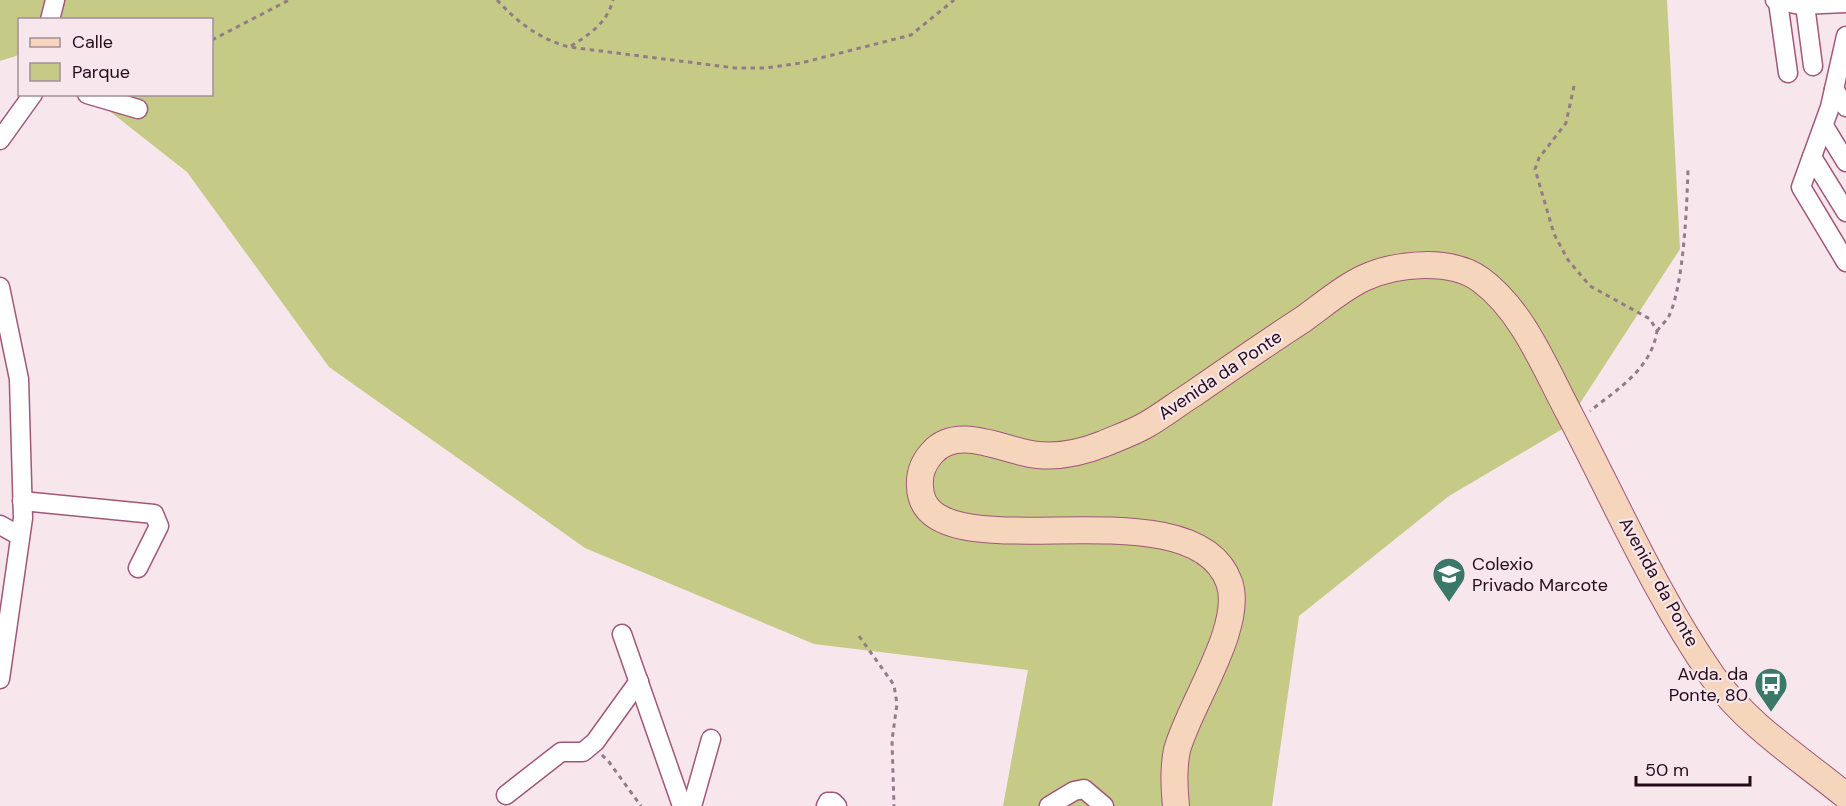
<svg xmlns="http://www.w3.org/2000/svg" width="1846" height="806" font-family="'DM Sans',sans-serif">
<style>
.green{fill:#c5ca86}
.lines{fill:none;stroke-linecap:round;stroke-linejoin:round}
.street-casing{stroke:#a15779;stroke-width:21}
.secondary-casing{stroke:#a15779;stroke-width:28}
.path{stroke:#937c87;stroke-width:3;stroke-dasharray:4.5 4.5;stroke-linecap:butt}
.street{stroke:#fff;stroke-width:18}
.secondary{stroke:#f5d5bc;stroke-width:26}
.labels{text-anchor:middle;stroke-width:4.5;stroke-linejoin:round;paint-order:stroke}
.street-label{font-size:18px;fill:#270a19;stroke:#f7e6ec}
.poi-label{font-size:18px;fill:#270a19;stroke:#f7e6ec;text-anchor:start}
</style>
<rect width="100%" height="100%" fill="#f7e6ec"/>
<!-- green -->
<path class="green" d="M0 0H1667L1680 249 1564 428 1449 496 1299 616 1272 806H1003L1028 670 814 644 585 548 329 367 187 172 89 95 212 94V20H20L19 55 0 61Z"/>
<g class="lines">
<!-- street casing -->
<g class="street-casing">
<g id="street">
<path d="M1775 0 1800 5 1846 3"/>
<path d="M1778 2 1788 73"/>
<path d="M1805 5 1813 66"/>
<path d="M50 20 55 0"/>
<path d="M1846 36 1830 107 1801 187 1846 262"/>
<path d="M1834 89 1846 107"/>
<path d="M87 94 138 109"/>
<path d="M1824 126 1846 162"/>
<path d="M0 140 33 94"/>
<path d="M1812 157 1846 212"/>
<path d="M0 287 19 379 23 518 0 679"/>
<path d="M22 501 154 514 159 526 138 568"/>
<path d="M0 525 20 536"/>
<path d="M622 634 682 806"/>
<path d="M506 795 561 752H583L595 742 639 681"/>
<path d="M692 806 711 739"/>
<path d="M826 806 828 802H833L837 806"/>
<path d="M1049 806 1074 791 1084 789 1104 806"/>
</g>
</g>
<!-- secondary casing -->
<g class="secondary-casing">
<path id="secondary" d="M1176 806C1174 787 1173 769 1177 750 1189 705 1245 626 1229 582 1191 478 924 580 920 487 919 473 923 463 932 453 958 423 1005 452 1038 455 1060 457 1083 452 1103 444 1117 438 1132 433 1146 425 1162 416 1177 404 1193 394 1229 369 1265 344 1302 320 1322 306 1342 288 1364 278 1397 263 1451 258 1481 280 1523 311 1545 368 1569 413 1615 501 1656 595 1713 677 1747 725 1801 759 1846 796"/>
</g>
<!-- path -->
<g class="path">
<path d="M497 0C518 23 540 39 569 47L735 68H765L801 63 911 35 954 0"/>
<path d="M212 40 289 0"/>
<path d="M571 46C590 34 607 23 613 0"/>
<path d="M1574 86 1566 123 1539 158 1535 169 1554 234 1568 260 1590 286 1650 319 1657 331C1651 369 1619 388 1590 411"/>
<path d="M1657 331C1661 326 1666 321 1669 316 1684 284 1687 204 1688 168"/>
<path d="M859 636 894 685 897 704 892 740 894 806"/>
<path d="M602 755 609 762 641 806"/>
</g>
<!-- street -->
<use href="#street" class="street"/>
<!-- secondary -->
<use href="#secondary" class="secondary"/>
</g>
<!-- icons -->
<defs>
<g id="school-pin" transform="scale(1.725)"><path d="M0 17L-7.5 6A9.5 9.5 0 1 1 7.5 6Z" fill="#3a7967" stroke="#f7e6ec"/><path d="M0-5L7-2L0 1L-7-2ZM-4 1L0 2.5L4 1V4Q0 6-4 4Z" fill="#fff"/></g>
<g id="bus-pin" transform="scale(1.725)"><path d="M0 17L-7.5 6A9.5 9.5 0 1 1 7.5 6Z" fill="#3a7967" stroke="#f7e6ec"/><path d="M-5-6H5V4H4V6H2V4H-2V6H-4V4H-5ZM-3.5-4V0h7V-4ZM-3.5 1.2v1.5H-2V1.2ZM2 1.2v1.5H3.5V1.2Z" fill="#fff"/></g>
</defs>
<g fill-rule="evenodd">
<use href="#school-pin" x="1449" y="574"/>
<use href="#bus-pin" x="1771" y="684"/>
</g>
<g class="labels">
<!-- street labels -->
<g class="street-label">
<text transform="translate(1220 375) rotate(-34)" y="6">Avenida da Ponte</text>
<text transform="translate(1659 582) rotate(61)" y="6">Avenida da Ponte</text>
</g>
<!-- poi labels -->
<g class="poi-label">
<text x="1472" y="570">Colexio<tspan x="1472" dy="21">Privado Marcote</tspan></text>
<text x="1748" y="680" text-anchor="end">Avda. da<tspan x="1748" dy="21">Ponte, 80</tspan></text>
</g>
</g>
<!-- legend -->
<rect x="18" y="18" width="195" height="78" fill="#f7e6ec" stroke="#a48e98" stroke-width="1.5"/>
<rect x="30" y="38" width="30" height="9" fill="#f5d5bc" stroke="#a48e98" stroke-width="1.5"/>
<text x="72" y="48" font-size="18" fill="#270a19">Calle</text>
<rect x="30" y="63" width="30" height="18" fill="#c5ca86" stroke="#a48e98" stroke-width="1.5"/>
<text x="72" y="78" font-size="18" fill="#270a19">Parque</text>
<!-- scale -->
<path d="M1636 776v9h114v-9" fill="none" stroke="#270a19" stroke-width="3"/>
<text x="1645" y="776" font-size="18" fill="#270a19" stroke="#f7e6ec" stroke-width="4.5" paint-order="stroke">50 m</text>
</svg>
